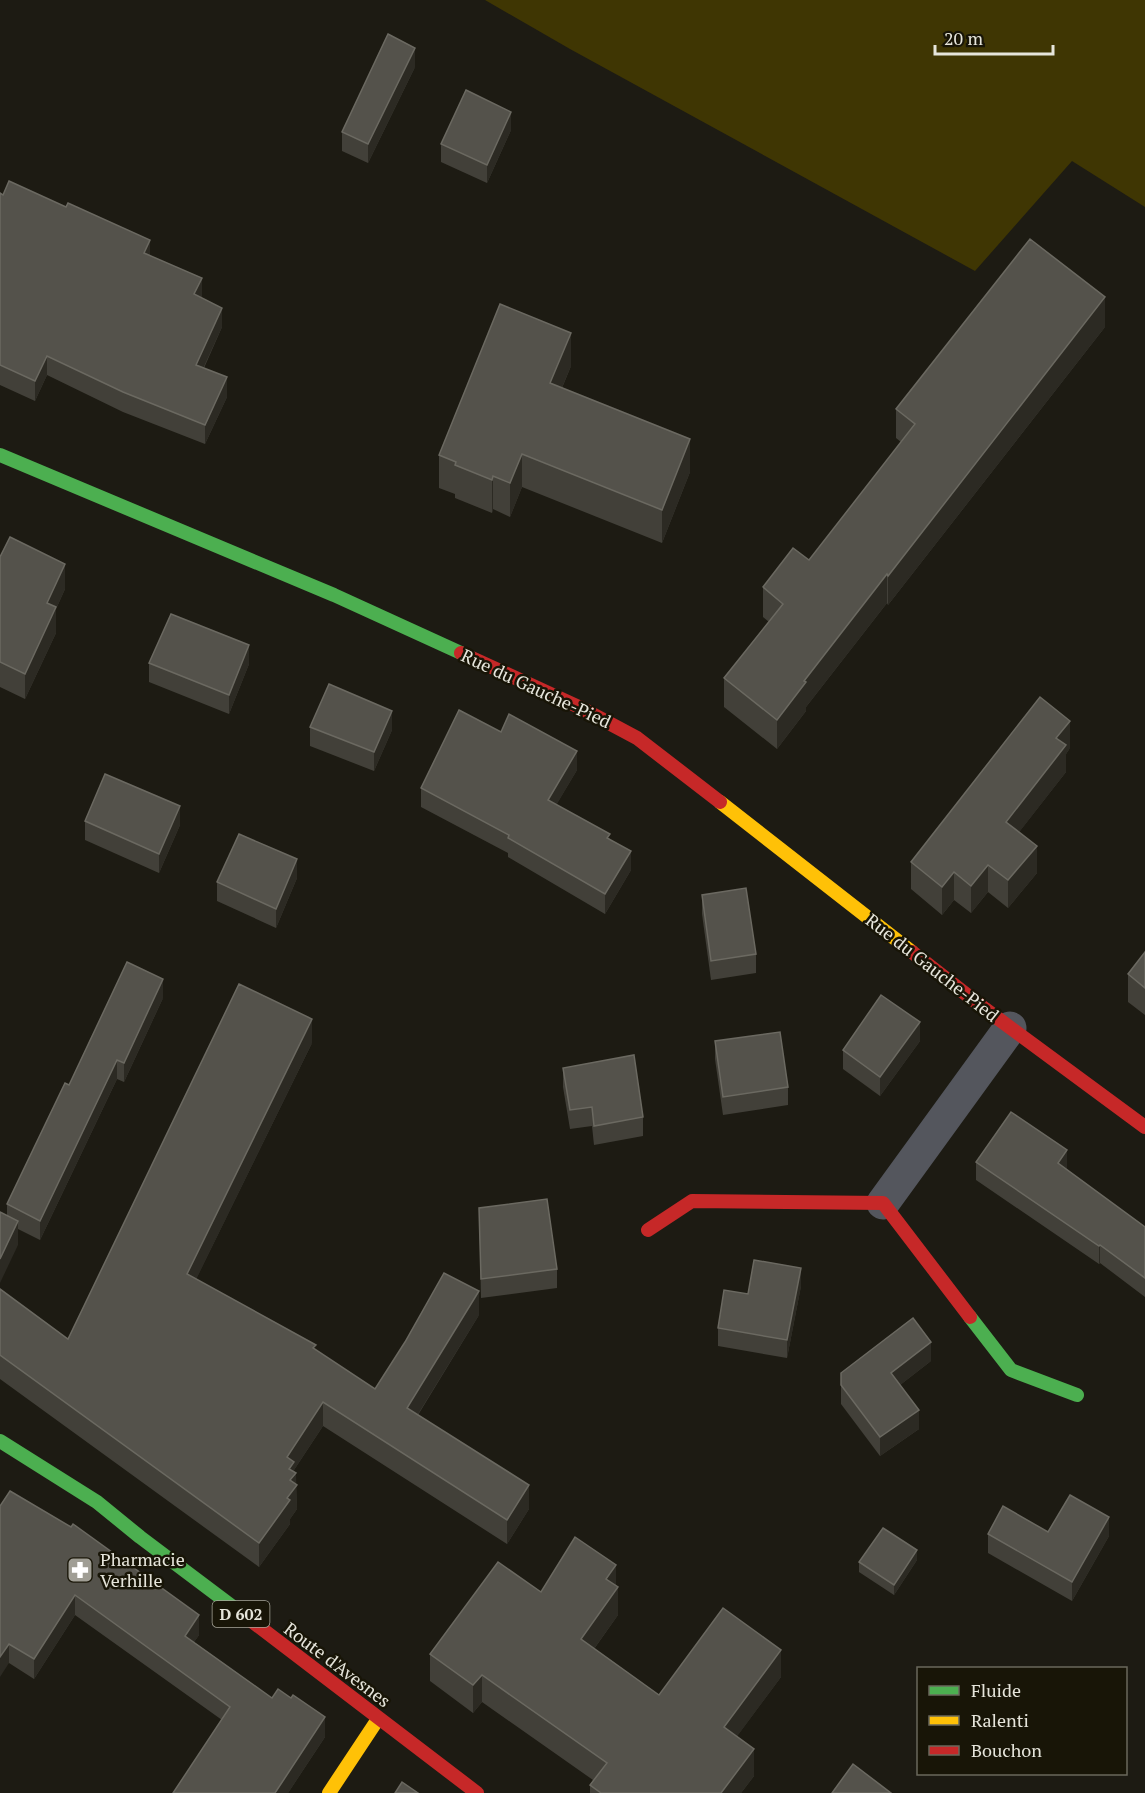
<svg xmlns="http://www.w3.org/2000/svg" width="1145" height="1793" font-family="'PT Serif',serif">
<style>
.green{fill:#3f3603}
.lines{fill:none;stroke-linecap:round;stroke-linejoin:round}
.street{stroke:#54565d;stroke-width:33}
.fast{stroke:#4caf50;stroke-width:14}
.slow{stroke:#ffc107;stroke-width:14}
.jam{stroke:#c62828;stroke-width:14}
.wall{fill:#424039}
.shaded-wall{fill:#2c2a23}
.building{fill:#54524b;stroke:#6b6961;stroke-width:1.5}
.labels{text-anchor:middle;stroke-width:5;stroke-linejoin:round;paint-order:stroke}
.shield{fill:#181507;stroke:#a8a79b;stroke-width:1.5}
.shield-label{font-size:16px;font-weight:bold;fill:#e6e5db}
.street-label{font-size:18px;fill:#e6e5db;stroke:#181507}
.poi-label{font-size:18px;fill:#e6e5db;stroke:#181507;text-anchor:start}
</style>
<rect width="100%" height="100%" fill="#1d1b13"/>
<!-- green -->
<path class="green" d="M485 0H1145V207L1072 161 975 271 570 49Z"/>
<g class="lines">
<!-- street -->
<path class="street" d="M883 1203 1010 1028"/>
<!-- fast -->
<g class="fast">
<path d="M0 455 334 595 461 653"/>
<path d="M970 1317 1011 1370 1077 1395"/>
<path d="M0 1441 97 1502 140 1537 249 1619"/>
</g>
<!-- slow -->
<g class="slow">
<path d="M720 802 912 952"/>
<path d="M329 1793 378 1719"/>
</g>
<!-- jam -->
<g class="jam">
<path d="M461 653 579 707 637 738 720 802"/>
<path d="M912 952 985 1009 1145 1127"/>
<path d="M648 1230 692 1201 883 1203 970 1317"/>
<path d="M249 1619 477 1793"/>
</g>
</g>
<!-- wall -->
<g class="wall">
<path d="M415 67 368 163 342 151V132Z"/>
<path d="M511 130 487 183 441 162V144Z"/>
<path d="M0 193 150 255 202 298 222 327 204 368 227 397 205 444 123 412 47 375 35 401 0 385Z"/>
<path d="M1105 327 888 605 887 603 806 707V711L777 749 724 707V678L769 622 763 617V587L809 560 901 442 896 438V409Z"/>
<path d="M571 366 562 388 690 472 662 543 522 487 510 517 493 509 492 513 455 498V494L439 488V455Z"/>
<path d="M0 557 65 589 56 609V633L25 699 0 687Z"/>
<path d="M149 663 249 664 229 714 149 682Z"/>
<path d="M310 727 392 730 374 771 310 746Z"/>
<path d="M1070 748 1066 754V772L1019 832 1037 873 1008 908 988 892 971 913 954 900 942 915 911 889V862Z"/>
<path d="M577 770 556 805 610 839 631 870 605 914 508 857V853L421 807V788Z"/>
<path d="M85 821 180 825 159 873 85 840Z"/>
<path d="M297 878 276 928 217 901V882Z"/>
<path d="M702 895 756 954V973L711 980 702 914Z"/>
<path d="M1145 952V1015L1128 1002V974Z"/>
<path d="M163 998 124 1082 117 1079 40 1240 18 1229V1245L7 1215V1204L69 1085Z"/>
<path d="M715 1041 788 1087V1105L723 1115 715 1059Z"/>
<path d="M920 1041 880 1096 843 1069V1050Z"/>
<path d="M312 1043 196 1279 316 1350 375 1389 479 1315 418 1415 529 1509 507 1544 323 1426 294 1470 296 1485 297 1509 290 1519V1524L259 1567 0 1379V1289L68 1339Z"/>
<path d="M563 1068 643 1117V1136L594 1145 592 1126 570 1129 563 1087Z"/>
<path d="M976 1162 1067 1168 1066 1169 1145 1227V1297L1100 1263 1099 1264 976 1180Z"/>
<path d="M479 1208 557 1269V1288L481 1298Z"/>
<path d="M801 1286 787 1358 718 1346V1328L748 1294Z"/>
<path d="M931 1361 900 1385 919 1429 880 1456 841 1404V1385Z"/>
<path d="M0 1506 199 1635 194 1642 325 1737 288 1793H173L222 1720 75 1615 34 1679 9 1663Z"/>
<path d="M1048 1532 1109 1536 1072 1601 988 1553V1534Z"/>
<path d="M917 1560 894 1595 859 1572V1562Z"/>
<path d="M616 1586 618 1615 594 1649 659 1695 781 1677 737 1736 754 1776 741 1793H590V1785L593 1780 482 1702 473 1713 430 1681V1654L541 1592Z"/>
</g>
<!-- shaded-wall -->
<g class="shaded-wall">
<path d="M415 48V67L368 163V144Z"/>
<path d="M511 112V130L487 183V165Z"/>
<path d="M150 240V260L144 253Z"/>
<path d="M202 278V297L194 314V294Z"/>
<path d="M1105 297V327L888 605V576Z"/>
<path d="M222 308V327L196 384V365Z"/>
<path d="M571 333V366L550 416V383Z"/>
<path d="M47 356V375L35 401V381Z"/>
<path d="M227 377V397L205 444V425Z"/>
<path d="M690 439V472L662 543V510Z"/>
<path d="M522 454V487L510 517V483Z"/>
<path d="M493 476V509L492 513V480Z"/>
<path d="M65 564V589L56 609V633L25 699V674L47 603Z"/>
<path d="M887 574V603L806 707V711L777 749V720L804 681Z"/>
<path d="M249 645V664L229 714V695Z"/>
<path d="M392 711V730L374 771V752Z"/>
<path d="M1070 721V748L1066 754V772L1006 849V822L1056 738Z"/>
<path d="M577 751V770L548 819V800Z"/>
<path d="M180 806V825L159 873V854Z"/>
<path d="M1037 846V873L1008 908V880Z"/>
<path d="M631 851V870L605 914V894Z"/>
<path d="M297 859V878L276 928V909Z"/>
<path d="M988 865V892L971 913V886Z"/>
<path d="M954 872V900L942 915V887Z"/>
<path d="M163 979V998L124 1082V1063Z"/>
<path d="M312 1019V1043L187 1298V1274Z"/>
<path d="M920 1022V1041L880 1096V1077Z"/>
<path d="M117 1060V1079L40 1240V1221Z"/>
<path d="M1067 1150V1168L1058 1181V1163Z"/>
<path d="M18 1221V1245L0 1283V1259Z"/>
<path d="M1100 1245V1263L1099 1264V1246Z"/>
<path d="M801 1268V1286L787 1358V1340Z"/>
<path d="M479 1291V1315L407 1432V1408Z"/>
<path d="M931 1342V1361L891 1392V1373Z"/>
<path d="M323 1402V1426L294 1470V1476L296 1473 297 1509 290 1519V1524L259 1567V1543L287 1457Z"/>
<path d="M919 1410V1429L880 1456V1437Z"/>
<path d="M529 1485V1509L507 1544V1520Z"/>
<path d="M1109 1517V1536L1072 1601V1582Z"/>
<path d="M917 1550V1560L894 1595V1585Z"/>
<path d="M616 1565V1590L618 1587V1615L581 1667V1639L606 1579Z"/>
<path d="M75 1595V1615L34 1679V1659Z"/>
<path d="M199 1615V1635L185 1655V1636Z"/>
<path d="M9 1644V1663L0 1677V1657Z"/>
<path d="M781 1650V1677L724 1754V1727Z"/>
<path d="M482 1675V1702L473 1713V1685Z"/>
<path d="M325 1717V1737L288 1793H275Z"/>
<path d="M754 1749V1776L741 1793H721Z"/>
</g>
<!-- building -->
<g class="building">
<path d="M388 34 415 48 368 144 342 132Z"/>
<path d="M466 90 511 112 487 165 441 144Z"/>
<path d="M9 181 66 207 68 203 150 240 144 253 202 278 194 294 222 308 196 365 227 377 205 425 123 392 47 356 35 381 0 365V193L3 195Z"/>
<path d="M1030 239 1105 297 888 576 887 574 804 681 806 682 777 720 724 678 783 604 763 587 793 548 809 560 915 424 896 409Z"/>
<path d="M500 304 571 333 550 383 690 439 662 510 522 454 510 483 493 476 492 480 455 465 456 462 439 455Z"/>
<path d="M10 537 65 564 47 603 56 607 25 674 0 662V557Z"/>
<path d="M171 614 249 645 229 695 149 663Z"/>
<path d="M329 684 392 711 374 752 310 727Z"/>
<path d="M1040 697 1070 721 1056 738 1066 745 1006 822 1037 846 1008 880 988 865 971 886 954 872 942 887 911 862Z"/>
<path d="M459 710 501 732 509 714 577 751 548 800 610 834 607 838 631 851 605 894 508 838 509 835 421 788Z"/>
<path d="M105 774 180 806 159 854 85 821Z"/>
<path d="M239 834 297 859 276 909 217 882Z"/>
<path d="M746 888 756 954 711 961 702 895Z"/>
<path d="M1145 952V988L1128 974Z"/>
<path d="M127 962 163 979 124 1063 117 1060 40 1221 7 1204 65 1083 69 1085Z"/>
<path d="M239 984 312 1019 187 1274 316 1345 313 1348 375 1389 405 1342 444 1273 479 1291 407 1408 529 1485 507 1520 323 1402 287 1457 294 1462 289 1469 296 1473 290 1480 297 1485 287 1498 290 1500 259 1543 0 1355V1289L68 1339Z"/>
<path d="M881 995 920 1022 880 1077 843 1050Z"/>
<path d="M780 1032 788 1087 723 1097 715 1041Z"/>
<path d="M634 1055 643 1117 594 1126 592 1107 570 1110 563 1068Z"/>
<path d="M1011 1112 1067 1150 1058 1163 1145 1227V1278L1100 1245 1099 1246 976 1162Z"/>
<path d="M547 1199 557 1269 481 1279 479 1208Z"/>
<path d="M0 1212 18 1221 0 1259Z"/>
<path d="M754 1260 801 1268 787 1340 718 1328 724 1290 748 1294Z"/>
<path d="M913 1318 931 1342 891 1373 919 1410 880 1437 841 1385V1373Z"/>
<path d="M10 1491 71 1527 73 1524 199 1615 185 1636 272 1698 278 1689 291 1698 293 1695 325 1717 275 1793H173L230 1707 75 1595 34 1659 9 1644 0 1657V1506Z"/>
<path d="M1070 1495 1109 1517 1072 1582 988 1534 1003 1506 1048 1532Z"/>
<path d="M883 1528 917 1550 894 1585 859 1562Z"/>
<path d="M575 1537 616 1565 606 1579 618 1587 581 1639 659 1695 723 1608 781 1650 724 1727 754 1749 721 1793H601L590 1785 607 1763 482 1675 473 1685 430 1654 498 1562 541 1592Z"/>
<path d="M853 1764 891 1793H832Z"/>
<path d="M402 1782 418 1793H395Z"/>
</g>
<!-- icons -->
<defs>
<g id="pharmacy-square" transform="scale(1.35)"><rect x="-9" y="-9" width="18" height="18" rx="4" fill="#a09e95" stroke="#181507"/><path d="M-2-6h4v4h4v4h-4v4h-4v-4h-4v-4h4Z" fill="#fff"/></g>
</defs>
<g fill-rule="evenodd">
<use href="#pharmacy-square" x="80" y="1570"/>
</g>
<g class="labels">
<!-- shield labels -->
<rect class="shield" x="212.5" y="1601" width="57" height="26" rx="4.5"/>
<g class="shield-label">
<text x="241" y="1620">D 602</text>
</g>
<!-- street labels -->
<g class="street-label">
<text transform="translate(536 689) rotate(25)" y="6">Rue du Gauche-Pied</text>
<text transform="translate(932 968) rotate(38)" y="6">Rue du Gauche-Pied</text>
<text transform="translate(337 1665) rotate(37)" y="6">Route d'Avesnes</text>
</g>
<!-- poi labels -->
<g class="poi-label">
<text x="100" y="1566">Pharmacie<tspan x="100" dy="21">Verhille</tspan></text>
</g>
</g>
<!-- legend -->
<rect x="917" y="1667" width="210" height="108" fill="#181507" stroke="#6a685c" stroke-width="1.5"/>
<rect x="929" y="1686" width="30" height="9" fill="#4caf50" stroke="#6a685c" stroke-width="1.5"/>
<text x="971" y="1697" font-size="18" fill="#e6e5db">Fluide</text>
<rect x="929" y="1716" width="30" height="9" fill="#ffc107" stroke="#6a685c" stroke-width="1.5"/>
<text x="971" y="1727" font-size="18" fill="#e6e5db">Ralenti</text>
<rect x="929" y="1746" width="30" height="9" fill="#c62828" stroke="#6a685c" stroke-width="1.5"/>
<text x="971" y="1757" font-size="18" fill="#e6e5db">Bouchon</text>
<!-- scale -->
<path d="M935 45v9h118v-9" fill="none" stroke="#e6e5db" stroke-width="3"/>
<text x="944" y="45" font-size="18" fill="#e6e5db" stroke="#181507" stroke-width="4.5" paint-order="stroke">20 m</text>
</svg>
